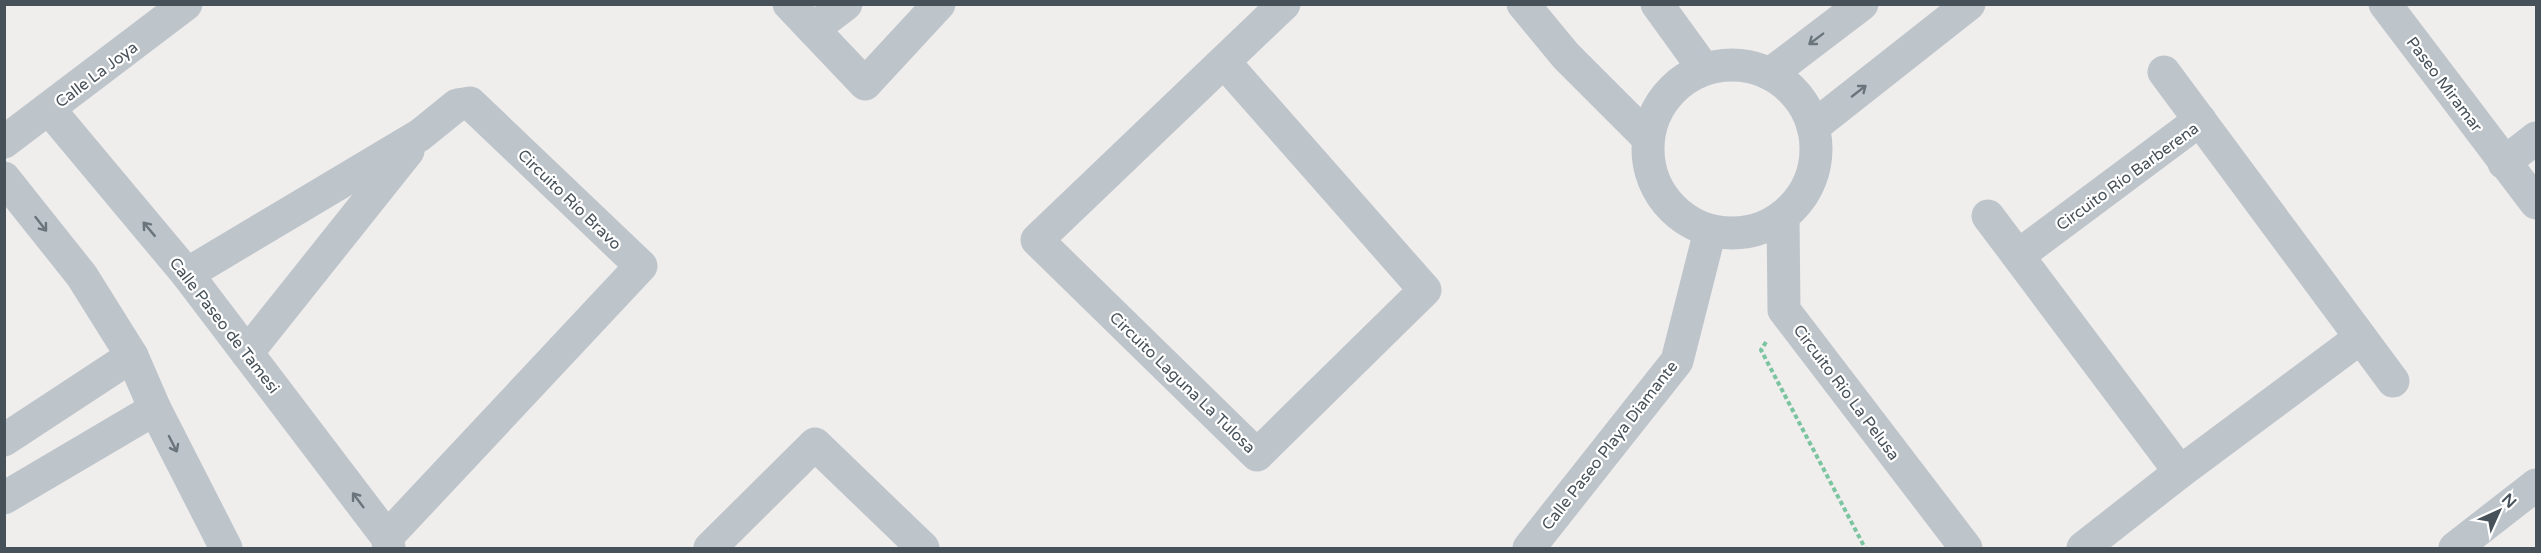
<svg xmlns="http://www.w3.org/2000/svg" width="2541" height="553" font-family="'Varela Round',sans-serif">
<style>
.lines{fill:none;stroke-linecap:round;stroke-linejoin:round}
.path{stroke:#7ac5a0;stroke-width:4;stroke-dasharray:4.5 3;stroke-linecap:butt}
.minor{stroke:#bdc5cb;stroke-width:33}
.oneway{stroke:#6a747b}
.labels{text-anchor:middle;stroke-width:4.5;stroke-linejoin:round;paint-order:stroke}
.street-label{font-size:16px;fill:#475159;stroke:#fff}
</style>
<rect width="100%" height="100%" fill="#f0eded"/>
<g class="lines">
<!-- path -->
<path class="path" d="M1766 342 1761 350 1865 548"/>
<!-- minor -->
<g class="minor">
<path d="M789 4 865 84 939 4"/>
<path d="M1523 4 1566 56 1648 138"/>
<path d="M1657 4 1704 69"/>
<path d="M2385 4 2536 203"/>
<path d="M813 29 846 4"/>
<path d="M1225 63 1425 290 1257 455 1037 240 1284 4"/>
<circle cx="1732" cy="149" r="84"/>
<path d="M2164 72 2393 381"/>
<path d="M1770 74 1862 4"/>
<path d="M49 109 187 274 387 537 389 548"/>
<path d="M1813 127 1969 4"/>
<path d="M4 142 186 4"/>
<path d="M2504 163 2536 138"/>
<path d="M4 178 82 276 132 356 155 409 226 548"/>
<path d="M1988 216 2180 472"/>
<path d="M1783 217 1784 310 1966 548"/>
<path d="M2019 255 2200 120"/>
<path d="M187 274 420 135 457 105 470 103 641 266 387 537"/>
<path d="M247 353 408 151"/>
<path d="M4 440 132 356"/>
<path d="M4 498 155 409"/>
<path d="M710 548 815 444 923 548"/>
<path d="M1529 548 1677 361 1710 231"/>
<path d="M2083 548 2180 472 2360 338"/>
<path d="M2455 548 2536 485"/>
</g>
</g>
<!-- one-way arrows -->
<defs><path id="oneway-shaft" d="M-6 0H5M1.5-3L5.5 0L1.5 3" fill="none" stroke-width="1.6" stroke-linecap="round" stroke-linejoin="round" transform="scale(1.5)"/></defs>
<g class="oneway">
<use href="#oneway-shaft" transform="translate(1816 39) rotate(143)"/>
<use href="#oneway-shaft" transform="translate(1859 91) rotate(-38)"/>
<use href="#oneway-shaft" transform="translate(41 224) rotate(52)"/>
<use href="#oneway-shaft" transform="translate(149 229) rotate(-130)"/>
<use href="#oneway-shaft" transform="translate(173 444) rotate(63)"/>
<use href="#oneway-shaft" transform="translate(358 500) rotate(-127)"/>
</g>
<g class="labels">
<!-- street labels -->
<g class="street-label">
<text transform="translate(96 74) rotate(-37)" y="6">Calle La Joya</text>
<text transform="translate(2445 84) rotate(53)" y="6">Paseo Miramar</text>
<text transform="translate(2127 176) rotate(-36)" y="6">Circuito Río Barberena</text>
<text transform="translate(570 199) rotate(44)" y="6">Circuito Río Bravo</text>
<text transform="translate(225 325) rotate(52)" y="6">Calle Paseo de Tamesi</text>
<text transform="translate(1183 382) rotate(44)" y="6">Circuito Laguna La Tulosa</text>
<text transform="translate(1847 392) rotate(53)" y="6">Circuito Rio La Pelusa</text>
<text transform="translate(1609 445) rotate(-52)" y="6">Calle Paseo Playa Diamante</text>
</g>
</g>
<!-- border -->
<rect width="2541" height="553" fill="none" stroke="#475159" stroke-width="12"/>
<!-- north arrow -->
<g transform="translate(2499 511) rotate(45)" stroke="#ffffff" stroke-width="4.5" paint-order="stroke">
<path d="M0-4.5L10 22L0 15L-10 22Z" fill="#475159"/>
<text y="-9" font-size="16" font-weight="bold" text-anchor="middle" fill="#475159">N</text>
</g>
</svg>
